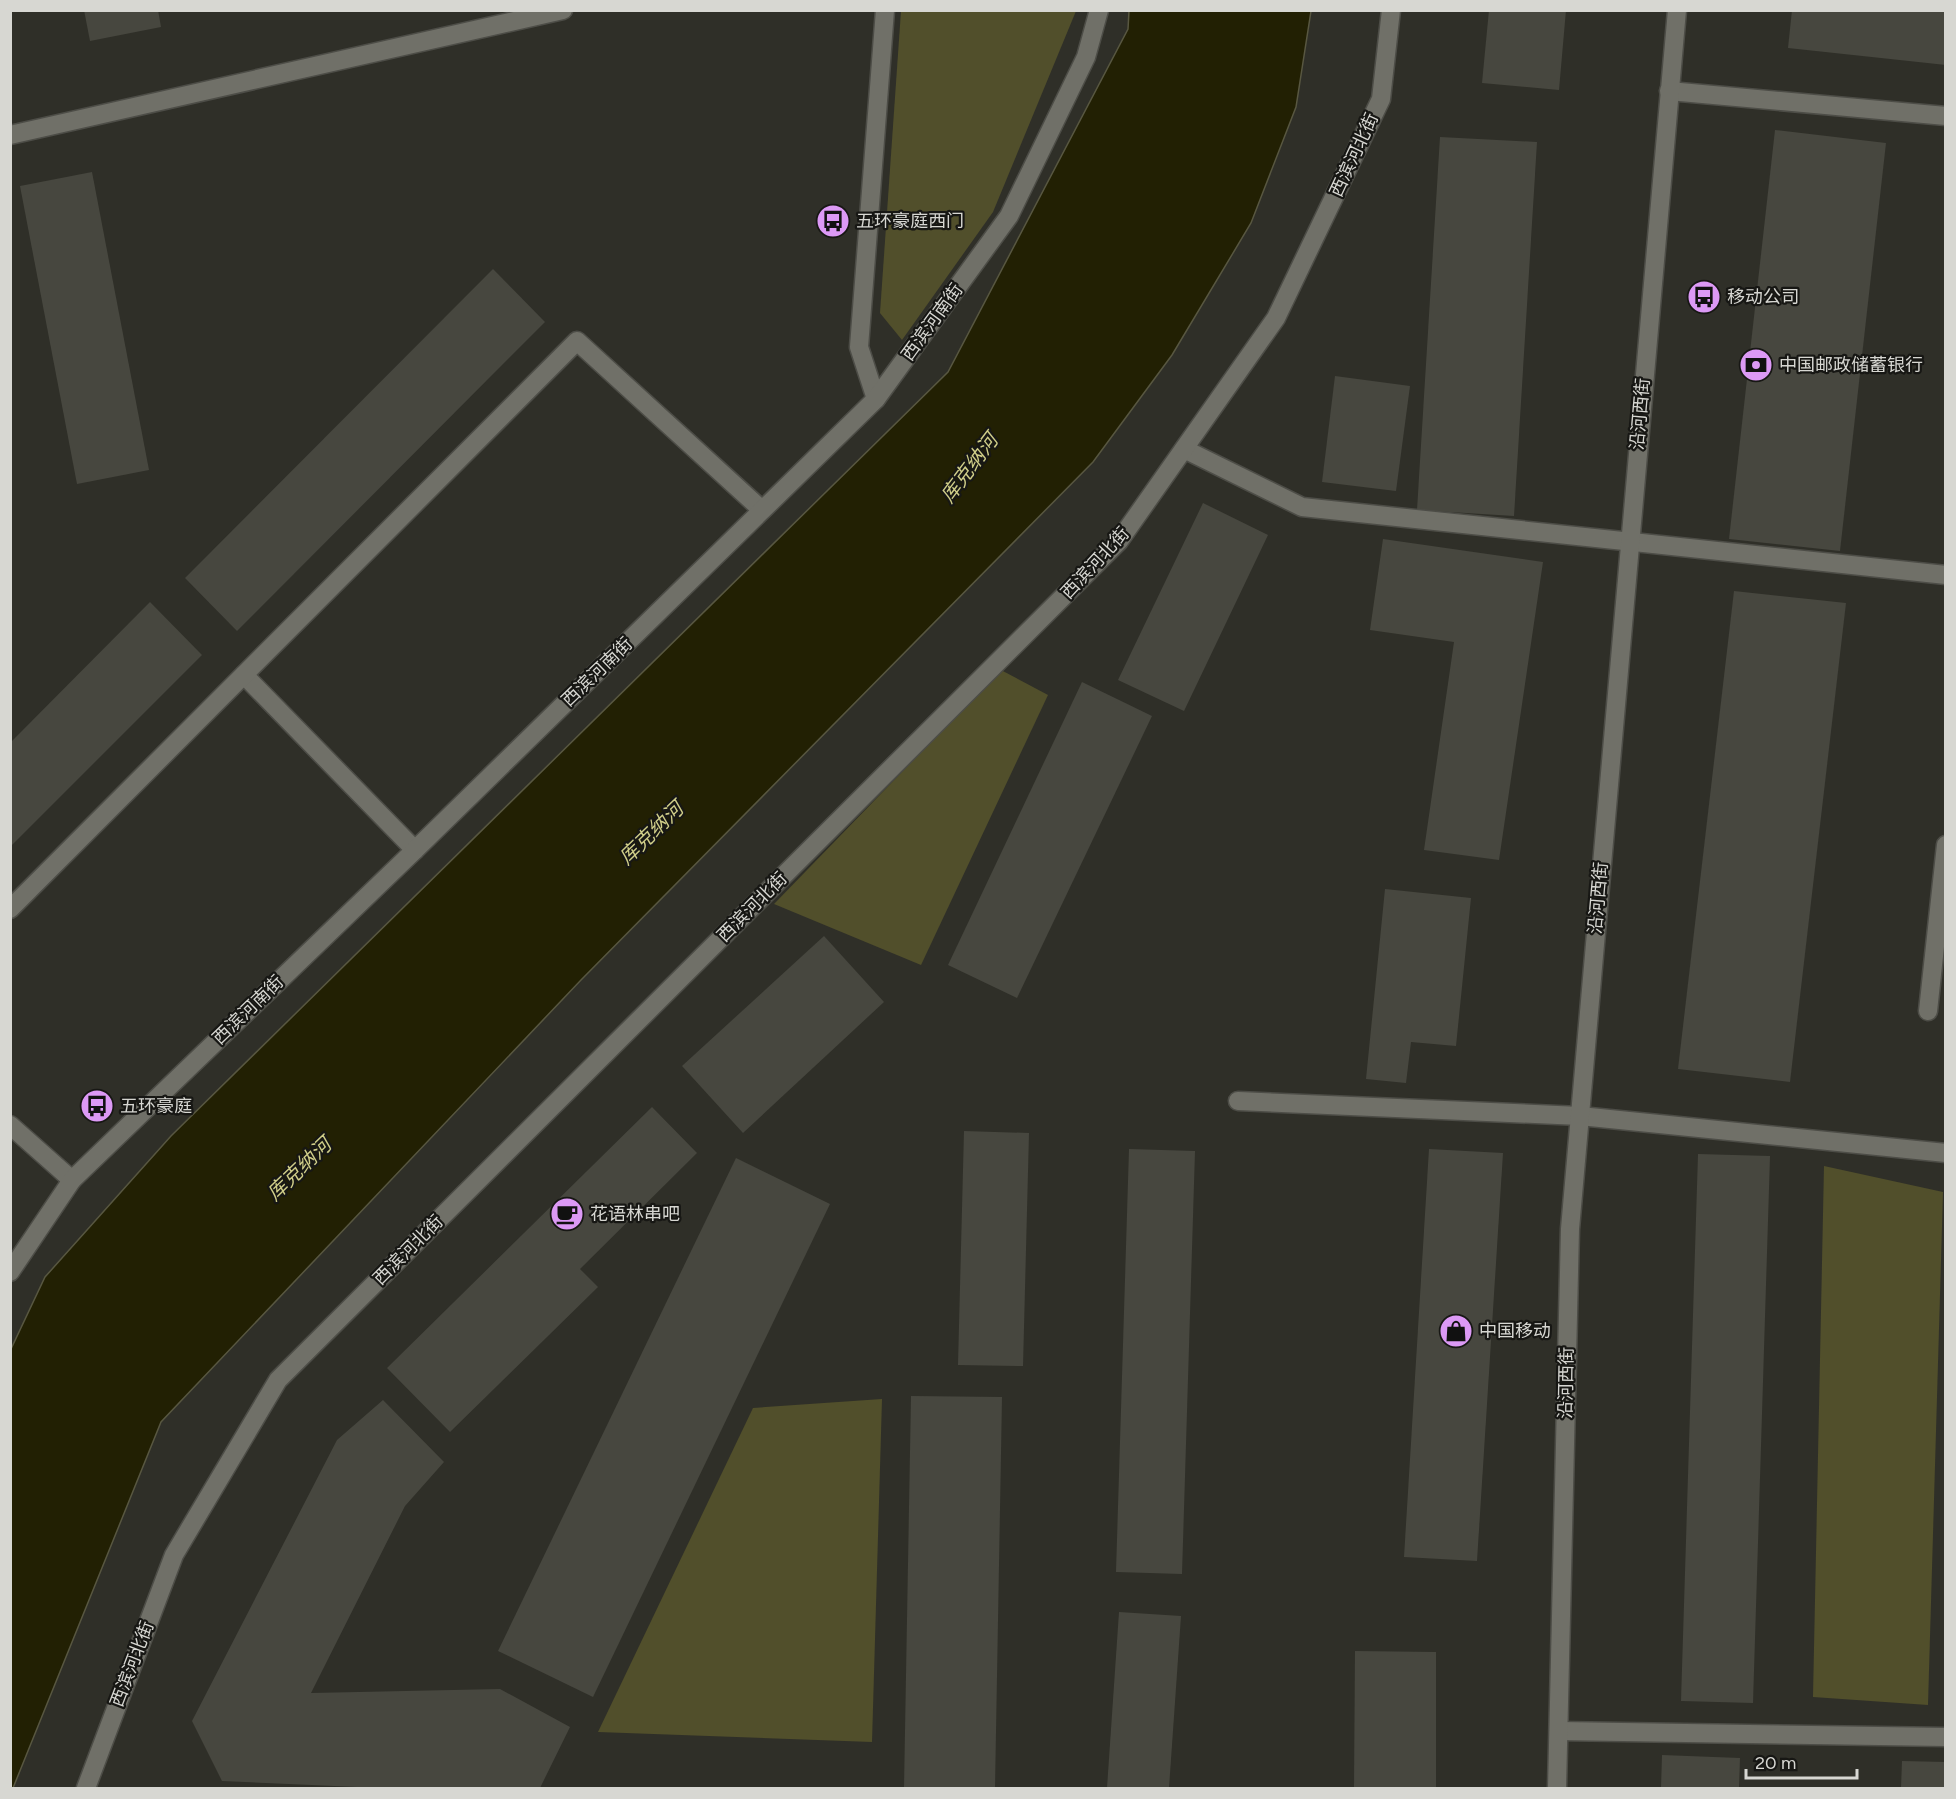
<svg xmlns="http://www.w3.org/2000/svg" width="1956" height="1799" font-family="Figtree,'Noto Sans SC',sans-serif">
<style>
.green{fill:#514f2b}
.water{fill:#222003;stroke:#585741;stroke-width:1.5}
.building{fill:#47473f}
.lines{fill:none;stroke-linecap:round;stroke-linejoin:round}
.minor-casing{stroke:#4d4d47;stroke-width:21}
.minor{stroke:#707068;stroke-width:18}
.labels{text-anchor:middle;stroke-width:4.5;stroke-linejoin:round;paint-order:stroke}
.street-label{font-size:18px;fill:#d7d7d2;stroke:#171714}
.poi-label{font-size:18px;fill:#d7d7d2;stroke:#171714;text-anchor:start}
.water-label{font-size:20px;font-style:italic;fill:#d0ce89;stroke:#171714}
</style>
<rect width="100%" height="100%" fill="#2f2f28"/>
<!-- green -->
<g class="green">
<path d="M901 11H1076L993 212 902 340 880 313Z"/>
<path d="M1001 670 1048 695 921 965 774 904Z"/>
<path d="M1824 1166 1943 1192 1928 1705 1813 1697Z"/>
<path d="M882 1399 872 1742 598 1732 753 1408Z"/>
</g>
<!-- water -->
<path class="water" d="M1129 11H1311L1296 107 1251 223 1172 355 1093 462 581 980 161 1422 13 1788H11V1349L45 1277 171 1136 948 372 1128 29Z"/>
<!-- building -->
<g class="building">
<path d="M84 10H158L161 27 90 41Z"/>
<path d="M1489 10H1566L1559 90 1482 83Z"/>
<path d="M1792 10H1946V65L1788 48Z"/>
<path d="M1775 130 1886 143 1840 551 1729 539Z"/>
<path d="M1440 137 1537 142 1514 516 1417 510Z"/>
<path d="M92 172 149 470 77 484 20 186Z"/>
<path d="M493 269 545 322 237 631 185 578Z"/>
<path d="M1335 376 1410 386 1396 491 1322 482Z"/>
<path d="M1203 503 1268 535 1184 711 1118 680Z"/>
<path d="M1383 539 1543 562 1499 860 1424 850 1454 642 1370 630Z"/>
<path d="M1734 591 1846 603 1790 1082 1678 1069Z"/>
<path d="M150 602 202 655 10 847V743Z"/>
<path d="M1082 682 1152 716 1017 998 948 965Z"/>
<path d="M1385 889 1471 898 1456 1046 1411 1042 1406 1083 1366 1079Z"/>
<path d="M824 936 884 1002 743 1133 682 1066Z"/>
<path d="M652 1107 697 1153 580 1269 598 1287 450 1432 387 1368Z"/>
<path d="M964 1131 1029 1133 1023 1366 958 1365Z"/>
<path d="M1129 1149 1195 1151 1182 1574 1116 1572Z"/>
<path d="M1429 1149 1503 1153 1477 1561 1404 1557Z"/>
<path d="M1698 1154 1770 1156 1753 1703 1681 1701Z"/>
<path d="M736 1158 830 1204 593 1697 498 1651Z"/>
<path d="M911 1396 1002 1397 995 1788H904Z"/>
<path d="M383 1400 444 1462 405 1506 311 1693 500 1689 570 1727 540 1788H380L222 1781 192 1721 337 1440Z"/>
<path d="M1119 1612 1181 1616 1169 1788H1107Z"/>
<path d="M1355 1651 1436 1652V1788H1354Z"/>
<path d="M1662 1755 1740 1758 1739 1788H1661Z"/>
<path d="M1902 1761 1946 1762V1788H1901Z"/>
</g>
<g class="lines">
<!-- minor casing -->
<g class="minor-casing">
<g id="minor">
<path d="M1669 91 1946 116"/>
<path d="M10 135 563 10"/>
<path d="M876 399 859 347 885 10"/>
<path d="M1184 449 1302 507 1946 575"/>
<path d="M244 675 415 850"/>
<path d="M10 909 577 341 762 510"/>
<path d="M1928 1011 1946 845"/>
<path d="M1238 1101 1580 1116 1946 1153"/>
<path d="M10 1125 72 1180"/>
<path d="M10 1272 72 1180 415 850 876 399 1009 216 1086 57 1099 10"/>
<path d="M1559 1731 1946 1737"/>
<path d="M86 1788 174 1555 278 1380 1119 541 1276 318 1381 99 1391 10"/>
<path d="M1557 1788 1570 1229 1677 10"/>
</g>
</g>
<!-- minor -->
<use href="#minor" class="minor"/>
</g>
<!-- icons -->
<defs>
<g id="bus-disc" transform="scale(1.725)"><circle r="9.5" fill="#dc99f5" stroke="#171714"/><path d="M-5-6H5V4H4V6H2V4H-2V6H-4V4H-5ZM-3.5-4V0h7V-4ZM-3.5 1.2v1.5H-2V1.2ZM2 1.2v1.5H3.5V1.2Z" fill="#111"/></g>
<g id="bank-disc" transform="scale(1.725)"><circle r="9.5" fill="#dc99f5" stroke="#171714"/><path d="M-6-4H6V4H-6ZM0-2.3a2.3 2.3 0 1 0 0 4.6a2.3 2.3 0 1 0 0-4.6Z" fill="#111"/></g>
<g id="cafe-disc" transform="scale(1.725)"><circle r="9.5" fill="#dc99f5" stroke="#171714"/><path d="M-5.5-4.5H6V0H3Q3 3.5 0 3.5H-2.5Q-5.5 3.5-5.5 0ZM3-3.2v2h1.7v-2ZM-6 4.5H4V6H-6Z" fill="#111"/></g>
<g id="shop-disc" transform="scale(1.725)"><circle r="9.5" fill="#dc99f5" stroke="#171714"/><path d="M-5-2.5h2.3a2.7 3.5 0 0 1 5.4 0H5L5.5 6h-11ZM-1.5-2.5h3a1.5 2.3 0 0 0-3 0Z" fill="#111"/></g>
</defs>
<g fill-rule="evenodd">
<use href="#bus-disc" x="833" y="221"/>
<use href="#bus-disc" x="1704" y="297"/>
<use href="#bank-disc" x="1756" y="365"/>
<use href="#bus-disc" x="97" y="1106"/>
<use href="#cafe-disc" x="567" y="1214"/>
<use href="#shop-disc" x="1456" y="1331"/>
</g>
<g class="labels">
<!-- street labels -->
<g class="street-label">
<text transform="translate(1354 155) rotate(-65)" y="6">西滨河北街</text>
<text transform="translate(932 322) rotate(-54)" y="6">西滨河南街</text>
<text transform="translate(1640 414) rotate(-85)" y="6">沿河西街</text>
<text transform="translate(1095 563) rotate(-47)" y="6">西滨河北街</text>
<text transform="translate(597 672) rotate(-44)" y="6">西滨河南街</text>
<text transform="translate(1598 898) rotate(-85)" y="6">沿河西街</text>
<text transform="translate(752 907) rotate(-45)" y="6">西滨河北街</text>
<text transform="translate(248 1010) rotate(-44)" y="6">西滨河南街</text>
<text transform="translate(408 1250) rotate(-45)" y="6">西滨河北街</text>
<text transform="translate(1566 1383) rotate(-89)" y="6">沿河西街</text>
<text transform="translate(132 1664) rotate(-69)" y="6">西滨河北街</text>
</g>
<!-- poi labels -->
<g class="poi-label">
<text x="856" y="227">五环豪庭西门</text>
<text x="1727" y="303">移动公司</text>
<text x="1779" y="371">中国邮政储蓄银行</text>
<text x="120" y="1112">五环豪庭</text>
<text x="590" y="1220">花语林串吧</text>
<text x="1479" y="1337">中国移动</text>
</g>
<!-- water labels -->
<g class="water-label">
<text transform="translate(969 468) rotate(-53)" y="7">库克纳河</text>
<text transform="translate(651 833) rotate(-44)" y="7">库克纳河</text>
<text transform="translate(299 1169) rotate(-44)" y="7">库克纳河</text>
</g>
</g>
<!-- border -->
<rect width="1956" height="1799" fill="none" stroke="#d7d7d2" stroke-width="24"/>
<!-- scale -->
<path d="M1746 1769v9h111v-9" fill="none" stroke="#d7d7d2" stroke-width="3"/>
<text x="1755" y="1769" font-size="18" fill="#d7d7d2" stroke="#171714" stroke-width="4.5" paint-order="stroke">20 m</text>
</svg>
